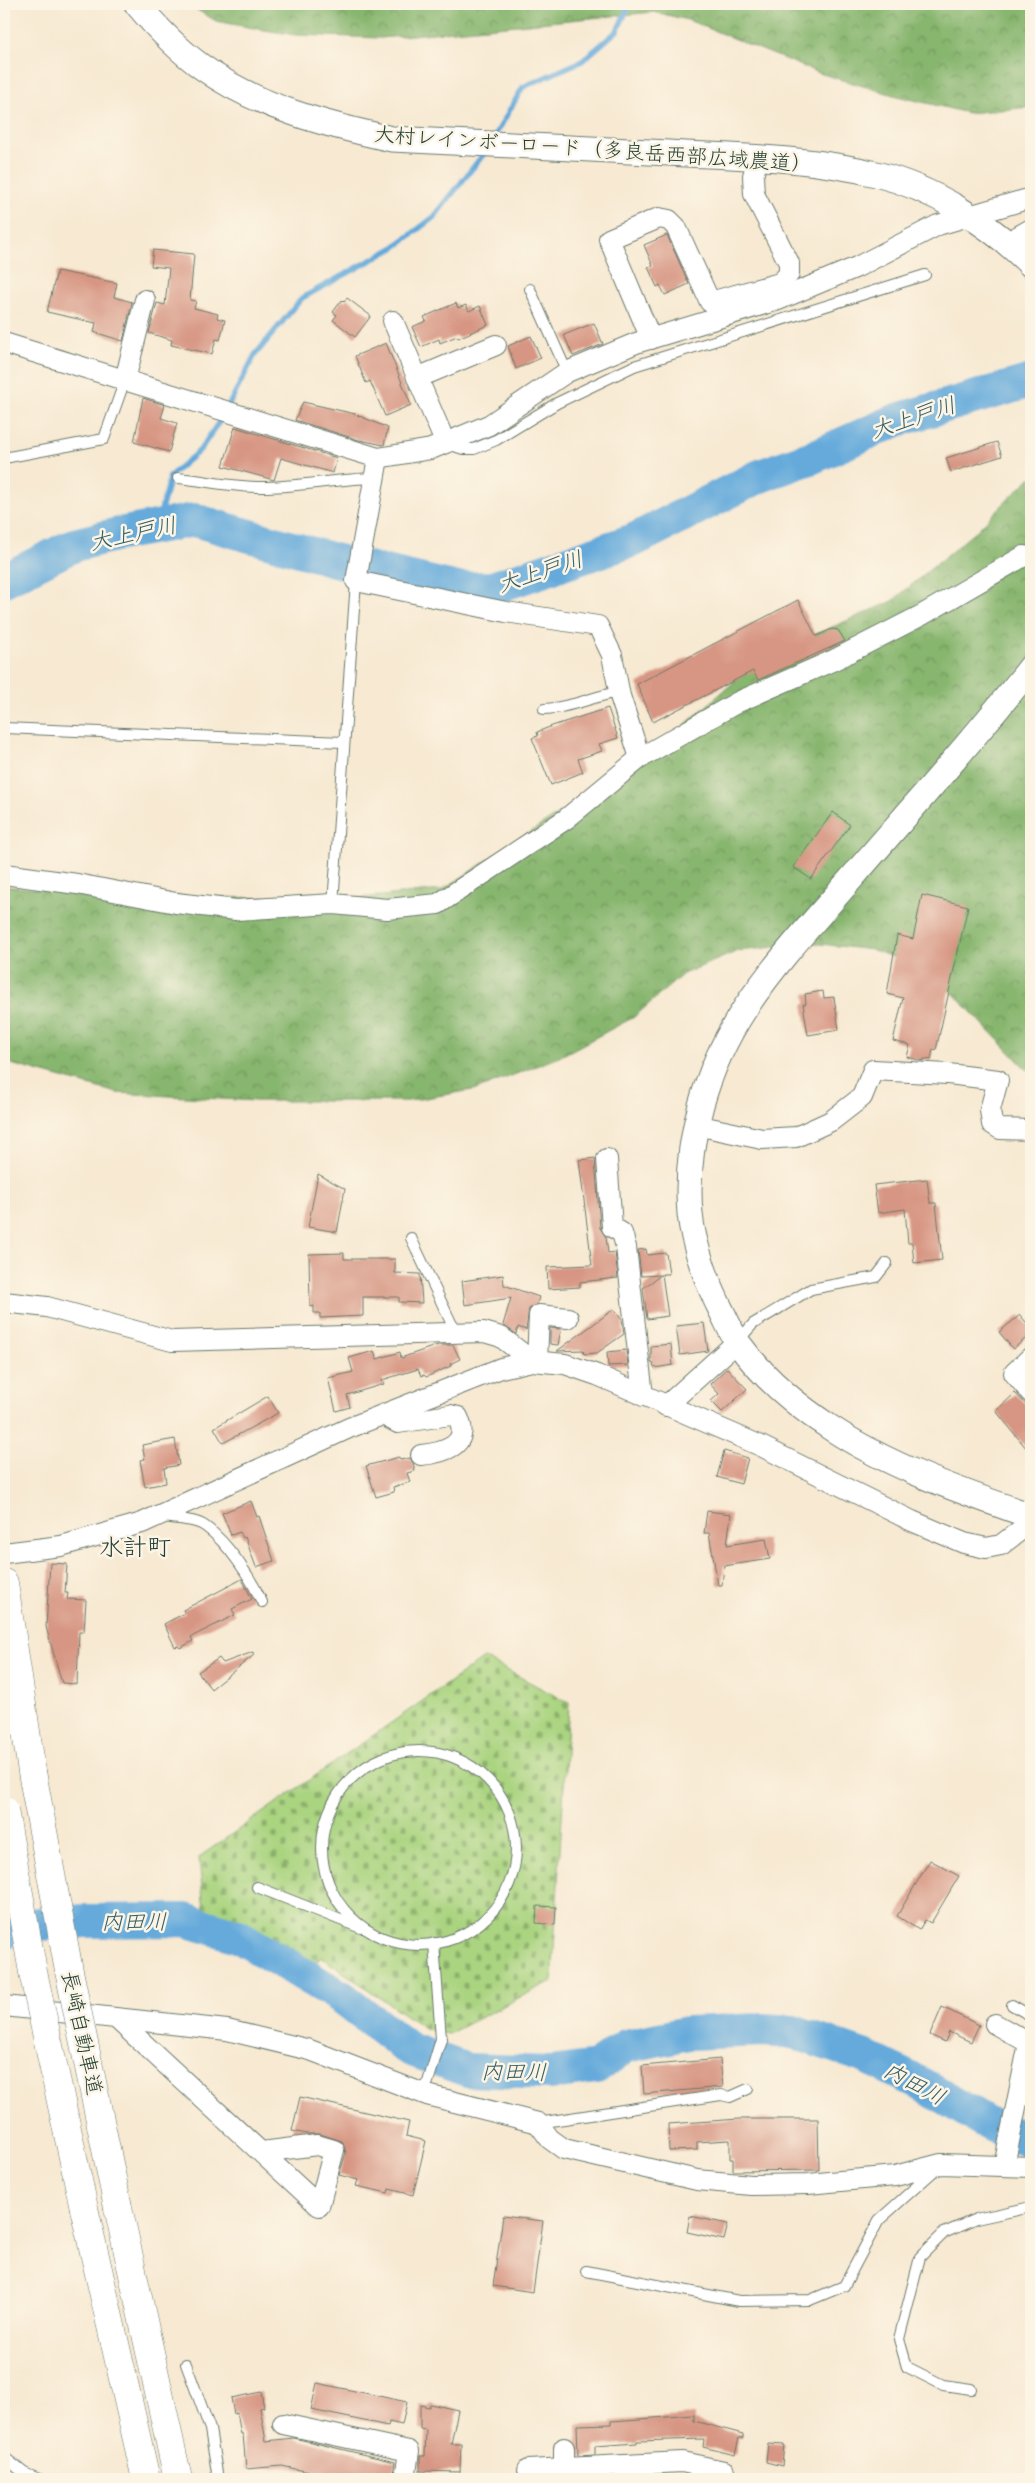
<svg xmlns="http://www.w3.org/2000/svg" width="1035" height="2483" font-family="Caveat,'Klee One',sans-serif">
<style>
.forest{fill:url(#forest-crowns);stroke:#537a51}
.cemetery{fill:url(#cemetery-stones);stroke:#64885a}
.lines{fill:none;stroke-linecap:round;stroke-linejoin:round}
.stream{stroke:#65aadb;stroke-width:5.5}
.river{stroke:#65aadb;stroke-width:34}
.building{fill:#d79683}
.service-casing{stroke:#6b796b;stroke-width:12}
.minor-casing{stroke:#6b796b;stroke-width:22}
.tertiary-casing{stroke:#6b796b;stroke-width:27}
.motorway-casing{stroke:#6b796b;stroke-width:29}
.service{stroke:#fff;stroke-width:10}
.minor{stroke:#fff;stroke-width:20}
.tertiary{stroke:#fff;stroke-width:25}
.motorway{stroke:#fff;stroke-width:28}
.motorway-bridge-casing{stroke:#6b796b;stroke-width:29;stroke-linecap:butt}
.motorway-bridge{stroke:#fff;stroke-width:28}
.labels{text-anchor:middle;stroke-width:5;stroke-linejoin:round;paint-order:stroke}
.street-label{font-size:21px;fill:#1f3d34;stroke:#fcf5e5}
.water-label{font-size:22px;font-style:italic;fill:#345e66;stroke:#fcf5e5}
.quarter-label{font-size:24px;fill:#1f3d34;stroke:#fcf5e5}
</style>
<defs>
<pattern id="forest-crowns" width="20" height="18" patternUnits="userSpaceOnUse" patternTransform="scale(1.25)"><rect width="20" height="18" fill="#87b66e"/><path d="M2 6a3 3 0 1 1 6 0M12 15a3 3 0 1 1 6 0" fill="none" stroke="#6e955b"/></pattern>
<pattern id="cemetery-stones" width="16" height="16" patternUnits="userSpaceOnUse" patternTransform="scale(1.25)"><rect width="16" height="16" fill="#aad480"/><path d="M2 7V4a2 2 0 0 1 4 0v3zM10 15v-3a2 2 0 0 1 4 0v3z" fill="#8aad6a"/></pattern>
</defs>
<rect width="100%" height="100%" fill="#fcf5e5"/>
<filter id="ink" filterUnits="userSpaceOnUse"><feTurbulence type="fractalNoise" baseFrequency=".02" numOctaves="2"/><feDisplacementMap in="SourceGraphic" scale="10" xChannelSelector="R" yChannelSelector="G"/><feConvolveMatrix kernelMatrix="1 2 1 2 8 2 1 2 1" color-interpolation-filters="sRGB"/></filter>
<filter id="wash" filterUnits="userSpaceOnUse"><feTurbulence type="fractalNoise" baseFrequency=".0096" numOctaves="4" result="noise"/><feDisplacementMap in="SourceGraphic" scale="20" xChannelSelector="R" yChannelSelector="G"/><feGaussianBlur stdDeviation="1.12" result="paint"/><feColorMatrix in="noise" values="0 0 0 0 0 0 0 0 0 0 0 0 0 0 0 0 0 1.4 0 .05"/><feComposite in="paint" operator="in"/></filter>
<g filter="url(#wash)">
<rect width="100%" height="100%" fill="#f7e9d2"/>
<!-- forest -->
<g class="forest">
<path d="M187 4H1031V107L968 113 897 96 819 73 688 20 654 12 381 38 296 35 258 29 216 21Z"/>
<path d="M1031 477V1074L950 990 918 966 873 950 812 943 738 951 683 974 634 1017 559 1057 478 1089 408 1101H256L117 1093 4 1062V886L90 894 256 898 349 899 442 890 659 748 745 672 816 634 891 602 976 531Z"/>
</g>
<!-- cemetery -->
<path class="cemetery" d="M484 1658 569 1703 552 1981 448 2034 426 2029 321 1957 313 1966 204 1911 199 1857Z"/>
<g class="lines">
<!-- stream -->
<g class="stream">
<path d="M493 139 523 87 582 61 617 31 630 4"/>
<path d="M157 526 170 476 200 450 223 416 255 355 302 298 395 247 434 217 486 151"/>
</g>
<!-- river -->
<g class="river">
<path d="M4 580 74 545 119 534 194 520 334 560 458 589 492 588 634 540 760 476 813 457 897 420 1031 381"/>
<path d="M4 1931 39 1924 85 1921 185 1920 238 1936 343 1998 409 2049 467 2070 551 2073 596 2067 626 2046 688 2033 763 2030 793 2032 866 2057 921 2084 989 2124 1031 2141"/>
</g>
</g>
<g id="blocks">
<!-- building -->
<g class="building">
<path d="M667 235 689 284 665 295 660 285 657 287 648 267 653 266 644 245Z"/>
<path d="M153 250 194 254 190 300 196 301 194 308 218 314 217 318 225 320 220 340 216 339 212 354 171 345 172 340 149 333 157 303 165 305 169 268 151 266Z"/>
<path d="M57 271 117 283 114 297 132 302 123 341 94 332 96 323 47 312Z"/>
<path d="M347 298 371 316 355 337 333 320 337 315 333 312 342 300 344 302Z"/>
<path d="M456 303 458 308 466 305 469 311 480 306 488 325 458 338 457 336 440 343 439 339 421 347 412 327 426 321 424 317Z"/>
<path d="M594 323 603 344 573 356 564 335Z"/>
<path d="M531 336 541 358 516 369 508 346Z"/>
<path d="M386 343 411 405 385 416 370 381 366 383 355 356Z"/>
<path d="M143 398 165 405 161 418 177 423 169 452 134 442Z"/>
<path d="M303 402 355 414 388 428 384 445 359 440 295 420Z"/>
<path d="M235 427 337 458 333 473 281 458 274 480 223 466Z"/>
<path d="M997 442 1002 456 951 472 946 458Z"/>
<path d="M798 600 816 636 832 629 838 630 845 641 758 680 753 671 653 722 637 684Z"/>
<path d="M608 708 618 738 599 744 602 751 578 759 583 772 551 785 532 738 538 736 537 732 552 726Z"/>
<path d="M833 812 850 825 811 879 793 867Z"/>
<path d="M922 895 968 906 936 1050 933 1049 931 1060 924 1059 923 1061 907 1057 910 1045 893 1041 903 998 887 994 897 935 913 939Z"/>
<path d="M823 991 824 998 834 997 839 1030 808 1035 803 1004H806L805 994Z"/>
<path d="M595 1158 600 1228 606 1237 608 1253 615 1252 618 1278 580 1282V1287L548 1289 547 1267 592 1265 579 1160Z"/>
<path d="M318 1174 345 1189 337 1232 308 1227Z"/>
<path d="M927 1179 930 1203H936L942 1260 914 1263 912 1243H908L905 1209 878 1213 874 1185Z"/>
<path d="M646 1249 647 1255 666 1253 669 1274H662L668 1316 647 1319 643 1288 661 1275 641 1276 638 1250Z"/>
<path d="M344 1253V1259H395V1273L420 1274 422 1303 399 1302V1297H363V1316L320 1318V1313H314V1306L310 1307 309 1254Z"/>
<path d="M503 1275 504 1285 539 1297 537 1304 529 1309 526 1330 518 1327 516 1334 503 1325 511 1298 465 1305 462 1281Z"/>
<path d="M614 1309 622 1320 624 1334 597 1353 584 1354 583 1350 557 1351Z"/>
<path d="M1020 1315 1031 1328V1334L1013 1349 999 1332Z"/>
<path d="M704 1323 708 1351 680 1355 676 1326Z"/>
<path d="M550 1328 561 1329 558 1345 550 1344Z"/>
<path d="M671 1344 673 1365 654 1368 653 1363H651V1346Z"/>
<path d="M438 1345H453L460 1359 450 1364 451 1366 426 1377 424 1375 421 1376 418 1369 382 1380 384 1384 347 1395 350 1407 336 1411 328 1378 353 1372 349 1358 374 1351 377 1359 400 1352 401 1358Z"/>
<path d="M626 1350 628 1365 608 1366 607 1352Z"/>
<path d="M727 1368 747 1389 722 1412 711 1401 719 1394 710 1384Z"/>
<path d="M1015 1393 1031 1410V1454L996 1411Z"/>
<path d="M268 1396 278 1413 223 1443 214 1428Z"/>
<path d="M175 1439 179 1465 164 1468 166 1483 145 1487 140 1460 145 1459 142 1445Z"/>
<path d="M724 1451 748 1458 741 1484 717 1477Z"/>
<path d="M399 1457 400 1460 410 1458 413 1463 415 1471 407 1473 410 1482 393 1487 394 1492 376 1497 366 1466Z"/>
<path d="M251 1501 257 1517 259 1516 274 1561 256 1567 245 1537 243 1538 240 1532 231 1535 222 1513Z"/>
<path d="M707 1511 731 1514 727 1545 766 1539 770 1559 724 1566 722 1585H718L709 1533H704Z"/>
<path d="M50 1563 67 1564 65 1593H68L67 1599 86 1600 84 1632H79L77 1684 62 1683 46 1627Z"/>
<path d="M242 1579 252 1599 232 1609 235 1615 191 1637 193 1641 180 1648 178 1646 175 1647 164 1624 185 1613 183 1610Z"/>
<path d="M253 1652 254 1655 211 1689 198 1672 219 1658 223 1663Z"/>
<path d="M930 1860 959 1876 931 1923 925 1920 919 1930 897 1916Z"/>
<path d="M537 1906 556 1907 555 1925 536 1923Z"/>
<path d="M942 2007 979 2025 971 2042 949 2032 945 2042 930 2035Z"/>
<path d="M720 2059 723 2087 644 2094 642 2066Z"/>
<path d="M300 2097 409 2122 406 2136 426 2141 413 2195 389 2189 388 2193 356 2186 358 2180 339 2175 346 2153 342 2141 320 2134H307L292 2131Z"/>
<path d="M739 2119H818L819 2170 733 2171V2159H730V2140L697 2142V2150L669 2151 668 2124Z"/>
<path d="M503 2216 543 2221 533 2292 493 2286Z"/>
<path d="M690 2216 728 2224 724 2240 687 2232Z"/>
<path d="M317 2383 407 2402 402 2425 389 2422 388 2426 311 2410Z"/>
<path d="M261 2392 264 2407 260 2408 266 2441 294 2438 395 2462 392 2479H330L331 2477 282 2466 246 2469 243 2434H241L237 2413 234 2414 231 2398Z"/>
<path d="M430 2404 458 2410 451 2444H461L460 2472 420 2471V2456H425L426 2430 420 2429V2405L429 2407Z"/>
<path d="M694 2415V2421L743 2434V2438H739L735 2455 703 2447 704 2439 637 2441V2443L595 2446V2455L578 2456 577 2425 612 2424V2421Z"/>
<path d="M768 2443 784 2444 782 2466 766 2462Z"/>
</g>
</g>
</g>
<g filter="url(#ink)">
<use href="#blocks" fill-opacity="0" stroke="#6b796b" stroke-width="1"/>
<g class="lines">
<!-- service casing -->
<g class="service-casing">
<g id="service">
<path d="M530 289 567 372"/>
<path d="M448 444 463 449H474L496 440 557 403 634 366 925 275"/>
<path d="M4 458 104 439 125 380"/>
<path d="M178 478C208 481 237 488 267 487 303 486 338 479 374 478"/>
<path d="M544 709C571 708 593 696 619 692"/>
<path d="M4 728 343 742"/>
<path d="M333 904 356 581"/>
<path d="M411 1238 456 1333"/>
<path d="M738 1341 753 1324 811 1289 876 1277 887 1263"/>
<path d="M160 1516C174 1520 194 1518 206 1527 228 1543 251 1578 262 1602"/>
<circle cx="419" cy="1848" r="97"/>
<path d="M257 1887 361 1928"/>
<path d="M1012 2005 1031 2016"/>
<path d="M422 2093 428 2082 441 2039 434 1943"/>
<path d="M538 2123 721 2095 730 2097 748 2089"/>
<path d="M586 2271 739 2301 810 2300 844 2286 879 2220 935 2170"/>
<path d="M186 2364 210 2429 218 2479"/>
<path d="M971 2389 943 2385 907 2367 899 2339 920 2257 944 2233 976 2219 1031 2207"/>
<path d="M4 2457 24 2473 39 2479"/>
</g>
</g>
<!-- minor casing -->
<g class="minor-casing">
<g id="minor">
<path d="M1008 242 1031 229"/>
<path d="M393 321 445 442"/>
<path d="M651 339 609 239 659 218 669 220 676 227 710 302 780 283 789 274V263L754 194 753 176 758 158"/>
<path d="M4 343 378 458 431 449 489 425 567 372 636 343 778 300 857 267 938 225 1031 198"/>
<path d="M417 378 496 345"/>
<path d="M125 380 145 300"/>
<path d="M378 458 356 581 506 612 598 626 612 655 620 696 640 758"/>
<path d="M4 874 77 884 176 903 236 910 333 904 387 909 438 904 566 819 640 758 738 702 834 660 922 615 1024 556"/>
<path d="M696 1125 762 1139 796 1137 831 1121 862 1097 873 1070 948 1074 998 1080 990 1110 992 1124 1000 1129 1031 1130"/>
<path d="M607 1159 612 1227 622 1233 626 1247 643 1396"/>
<path d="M4 1302 47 1307 172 1341 484 1332 501 1337 532 1361"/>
<path d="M1031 1357 1014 1373 1031 1393"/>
<path d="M537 1361 539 1315 568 1318"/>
<path d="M666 1406 737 1342"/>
<path d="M383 1415 398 1423 450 1415 458 1417C472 1446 442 1453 421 1455"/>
<path d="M4 1553 61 1546 142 1523 349 1428 501 1368 532 1361 565 1364 597 1375 761 1446 912 1521 964 1543 986 1548 1001 1545 1031 1522"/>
<path d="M4 1904H5"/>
<path d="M4 2006 227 2030 310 2050 427 2095 538 2123 550 2139 564 2149 697 2180 751 2185 808 2184 895 2176 941 2164 1031 2167"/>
<path d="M118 2020 319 2206 334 2150 317 2145 262 2152"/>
<path d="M995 2024 1029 2043 1004 2166"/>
<path d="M283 2424 409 2451 405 2479"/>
<path d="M564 2467V2448"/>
<path d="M528 2470 682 2462 724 2471 727 2479"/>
</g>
</g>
<!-- tertiary casing -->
<g class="tertiary-casing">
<g id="tertiary">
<path d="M137 4C156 27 177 49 202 67 257 107 327 125 392 139 485 144 577 149 669 153 738 157 808 157 876 174 933 188 990 224 1031 265"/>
<path d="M1031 667C975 738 915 805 856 873 818 917 778 959 746 1007 706 1067 684 1142 690 1214 693 1245 708 1285 722 1312 727 1322 732 1334 738 1343 762 1376 797 1406 831 1428 892 1468 963 1492 1031 1516"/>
</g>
</g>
<!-- motorway casing -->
<g class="motorway-casing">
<g id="motorway">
<path d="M4 1583 32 1772"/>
<path d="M118 2207 178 2479"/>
<path d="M84 2208 146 2479"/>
</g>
</g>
<!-- service -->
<use href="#service" class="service"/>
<!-- minor -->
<use href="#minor" class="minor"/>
<!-- tertiary -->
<use href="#tertiary" class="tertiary"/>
<!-- motorway -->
<use href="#motorway" class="motorway"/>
<!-- motorway-bridge casing -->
<g class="motorway-bridge-casing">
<g id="motorway-bridge">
<path d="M32 1772 69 1971 118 2207"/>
<path d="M4 1810 33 1972 84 2208"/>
</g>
</g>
<!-- motorway-bridge -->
<use href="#motorway-bridge" class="motorway-bridge"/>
</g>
</g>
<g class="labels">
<!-- street labels -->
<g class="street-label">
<text transform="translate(593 149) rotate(4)" y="7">大村レインボーロード（多良岳西部広域農道）</text>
<text transform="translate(82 2033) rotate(78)" y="7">長崎自動車道</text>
</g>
<!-- water labels -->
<g class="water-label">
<text transform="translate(913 417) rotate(-18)" y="8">大上戸川</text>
<text transform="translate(133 533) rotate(-12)" y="8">大上戸川</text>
<text transform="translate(540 571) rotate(-18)" y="8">大上戸川</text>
<text x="134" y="1929">内田川</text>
<text transform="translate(514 2071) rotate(1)" y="8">内田川</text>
<text transform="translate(915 2083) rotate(28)" y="8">内田川</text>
</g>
<!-- quarter labels -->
<g class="quarter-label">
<text x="135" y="1555">水計町</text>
</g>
</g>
<!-- margin -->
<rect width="1035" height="2483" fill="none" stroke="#fcf5e5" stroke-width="20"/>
</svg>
